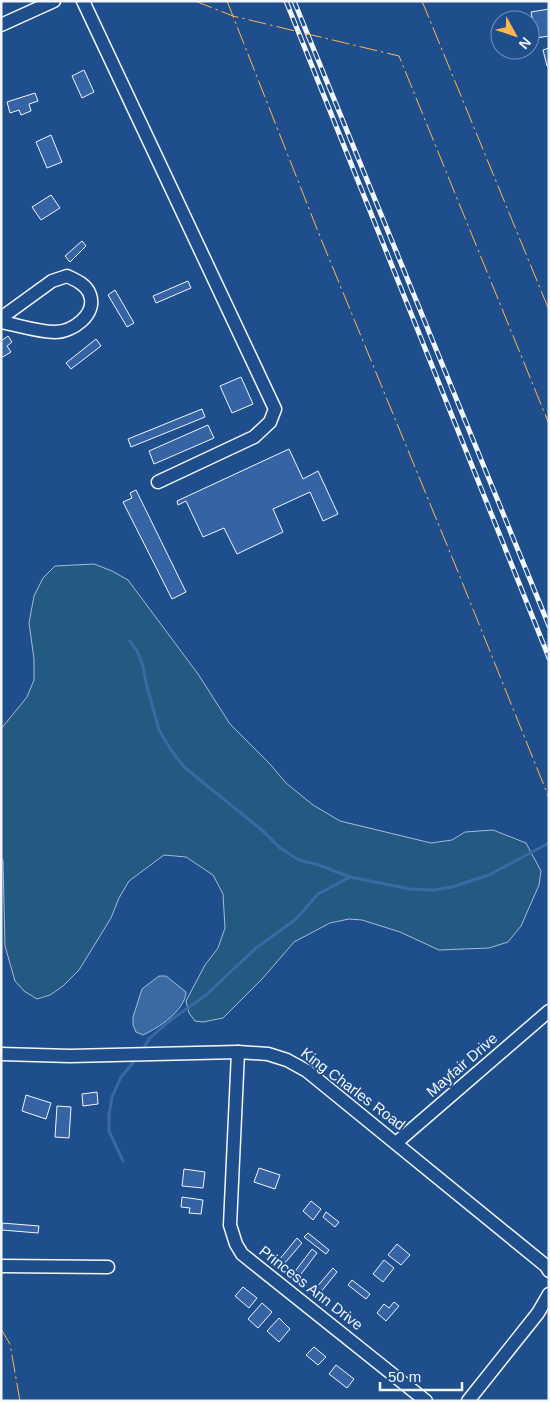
<svg xmlns="http://www.w3.org/2000/svg" width="550" height="1402" font-family="Arial,sans-serif">
<style>
.green{fill:#245a82;stroke:#a8bbd7}
.water{fill:#3b69a3;stroke:#a8bbd7}
.lines{fill:none;stroke-linecap:round;stroke-linejoin:round}
.stream{stroke:#3b69a3;stroke-width:3}
.building{fill:#3563a3;stroke:#f2f6ff}
.minor-casing{stroke:#f2f6ff;stroke-width:15}
.minor{stroke:#1f4e8c;stroke-width:12}
.rail-casing{stroke:#f2f6ff;stroke-width:5}
.rail{stroke:#1f4e8c;stroke-width:3;stroke-dasharray:9;stroke-linecap:butt}
.power{stroke:#ffb74d;stroke-width:1;stroke-dasharray:18 4 2.5 4;stroke-linecap:butt}
.labels{text-anchor:middle;stroke-width:4;stroke-linejoin:round;paint-order:stroke}
.street-label{font-size:15px;fill:#f2f6ff;stroke:#1f4e8c}
</style>
<rect width="100%" height="100%" fill="#1f4e8c"/>
<!-- green -->
<path class="green" d="M94 564 112 571 128 580 198 674 230 724 270 764 286 783 313 805 340 821 431 843 452 840 465 832 493 830 526 843 541 871 539 885 521 926 508 942 489 948 439 950 400 932 362 920 349 919 330 923 294 942 263 978 223 1018 203 1022 195 1021 189 1013 186 1001 205 965 218 948 225 928 223 894 213 875 186 857 164 855 129 881 119 898 111 918 79 970 63 986 50 995 37 999 24 991 15 981 5 946 3 861 1 857V729L27 697 34 680V659L29 623 34 596 43 578 55 566Z"/>
<!-- water -->
<path class="water" d="M159 976H166L186 992C185 1011 158 1028 143 1035L136 1032 133 1025V1017L142 989Z"/>
<g class="lines">
<!-- stream -->
<g class="stream">
<path d="M130 641 137 651 143 666 146 683 159 730 171 750 184 767 263 831 280 848 299 860 319 865 350 877 410 889 433 890 452 887 489 875 549 843"/>
<path d="M142 1051 149 1039 168 1022 206 995 256 948 296 919 318 894 350 877"/>
<path d="M123 1161 109 1131V1115L112 1097 121 1077 137 1058"/>
</g>
</g>
<!-- building -->
<g class="building">
<path d="M549 9V36L536 38 531 12Z"/>
<path d="M549 48V66H547L543 50Z"/>
<path d="M84 70 94 92 82 98 72 76Z"/>
<path d="M35 93 38 101 29 104 31 111 21 115 19 110 10 113 7 102Z"/>
<path d="M51 135 62 162 47 168 36 142Z"/>
<path d="M51 195 60 208 41 220 32 207Z"/>
<path d="M82 241 86 246 70 262 65 256Z"/>
<path d="M188 281 191 288 156 303 153 296Z"/>
<path d="M115 290 134 323 127 327 108 295Z"/>
<path d="M8 336 12 342 7 346 11 352 1 358V341Z"/>
<path d="M96 339 101 346 71 369 66 363Z"/>
<path d="M241 377 253 404 232 413 220 386Z"/>
<path d="M202 409 205 417 131 447 128 439Z"/>
<path d="M208 425 214 438 154 464 149 451Z"/>
<path d="M289 449 303 479 318 471 338 514 323 521 310 492 273 509 283 532 237 554 224 528 203 537 186 501 178 505 177 501Z"/>
<path d="M136 490 186 592 172 599 123 502 132 498 130 493Z"/>
<path d="M97 1092 98 1104 83 1106 82 1094Z"/>
<path d="M26 1095 51 1103 46 1119 22 1111Z"/>
<path d="M57 1106 71 1107 69 1138 55 1137Z"/>
<path d="M259 1168 280 1175 275 1189 254 1182Z"/>
<path d="M184 1169 205 1172 203 1188 182 1186Z"/>
<path d="M182 1197 203 1200 201 1214 189 1213 190 1208 181 1207Z"/>
<path d="M311 1201 321 1209 313 1220 303 1211Z"/>
<path d="M326 1212 339 1222 335 1227 323 1217Z"/>
<path d="M2 1223 39 1226 38 1233 2 1230Z"/>
<path d="M308 1233 329 1250 326 1254 304 1237Z"/>
<path d="M297 1238 302 1243 284 1264 279 1260Z"/>
<path d="M397 1244 410 1255 401 1265 388 1255Z"/>
<path d="M312 1249 317 1253 298 1278 293 1274Z"/>
<path d="M384 1260 394 1268 383 1282 373 1274Z"/>
<path d="M333 1268 337 1272 320 1293 315 1289Z"/>
<path d="M352 1280 370 1294 366 1299 348 1285Z"/>
<path d="M243 1287 257 1298 249 1308 235 1296Z"/>
<path d="M394 1302 399 1306 386 1321 377 1313 384 1304 389 1308Z"/>
<path d="M262 1303 272 1312 258 1328 248 1319Z"/>
<path d="M279 1318 290 1329 279 1342 267 1331Z"/>
<path d="M314 1347 326 1357 318 1365 306 1355Z"/>
<path d="M336 1365 354 1379 347 1388 329 1374Z"/>
</g>
<g class="lines">
<!-- minor casing -->
<g class="minor-casing">
<g id="minor">
<path d="M83 1 275 409 270 422 254 437 158 482"/>
<path d="M1 25 54 1"/>
<path d="M1 318 52 281 67 276C76 280 87 285 90 295 97 315 72 332 55 332 37 332 18 325 1 322"/>
<path d="M238 1052 230 1225 236 1244 242 1254 426 1401"/>
<path d="M1 1054 70 1056 238 1052 268 1054 287 1060 307 1071 546 1266 549 1271"/>
<path d="M396 1143 549 1011"/>
<path d="M1 1266 108 1267"/>
<path d="M468 1401 538 1313 549 1294"/>
</g>
</g>
<!-- minor -->
<use href="#minor" class="minor"/>
<!-- rail casing -->
<g class="rail-casing">
<g id="rail">
<path d="M286 1 549 658"/>
<path d="M294 1 549 626"/>
</g>
</g>
<!-- rail -->
<use href="#rail" class="rail"/>
<!-- power -->
<g class="power">
<path d="M195 1 233 16 399 56 549 424"/>
<path d="M227 1 321 239 454 562 549 798"/>
<path d="M422 1 549 310"/>
<path d="M1 1329 10 1344 20 1401"/>
</g>
</g>
<g class="labels">
<!-- street labels -->
<g class="street-label">
<text transform="translate(462 1065) rotate(-41)" y="5">Mayfair Drive</text>
<text transform="translate(353 1089) rotate(37)" y="5">King Charles Road</text>
<text transform="translate(311 1288) rotate(38)" y="5">Princess Ann Drive</text>
</g>
</g>
<!-- border -->
<rect width="550" height="1402" fill="none" stroke="#f2f6ff" stroke-width="5"/>
<!-- north arrow -->
<g transform="translate(515 35) rotate(130)"><circle r="24" fill="#1f4e8c" stroke="#7391ba"/>
<path d="M0-4L9 19L0 12L-9 19Z" fill="#ffb74d"/>
<text y="-8" font-size="14" font-weight="bold" text-anchor="middle" fill="#f2f6ff">N</text>
</g>
<!-- scale -->
<path d="M380 1382v8h82v-8" fill="none" stroke="#f2f6ff" stroke-width="2.5"/>
<text x="388" y="1382" font-size="15" fill="#f2f6ff" stroke="#1f4e8c" stroke-width="4" paint-order="stroke">50 m</text>
</svg>
